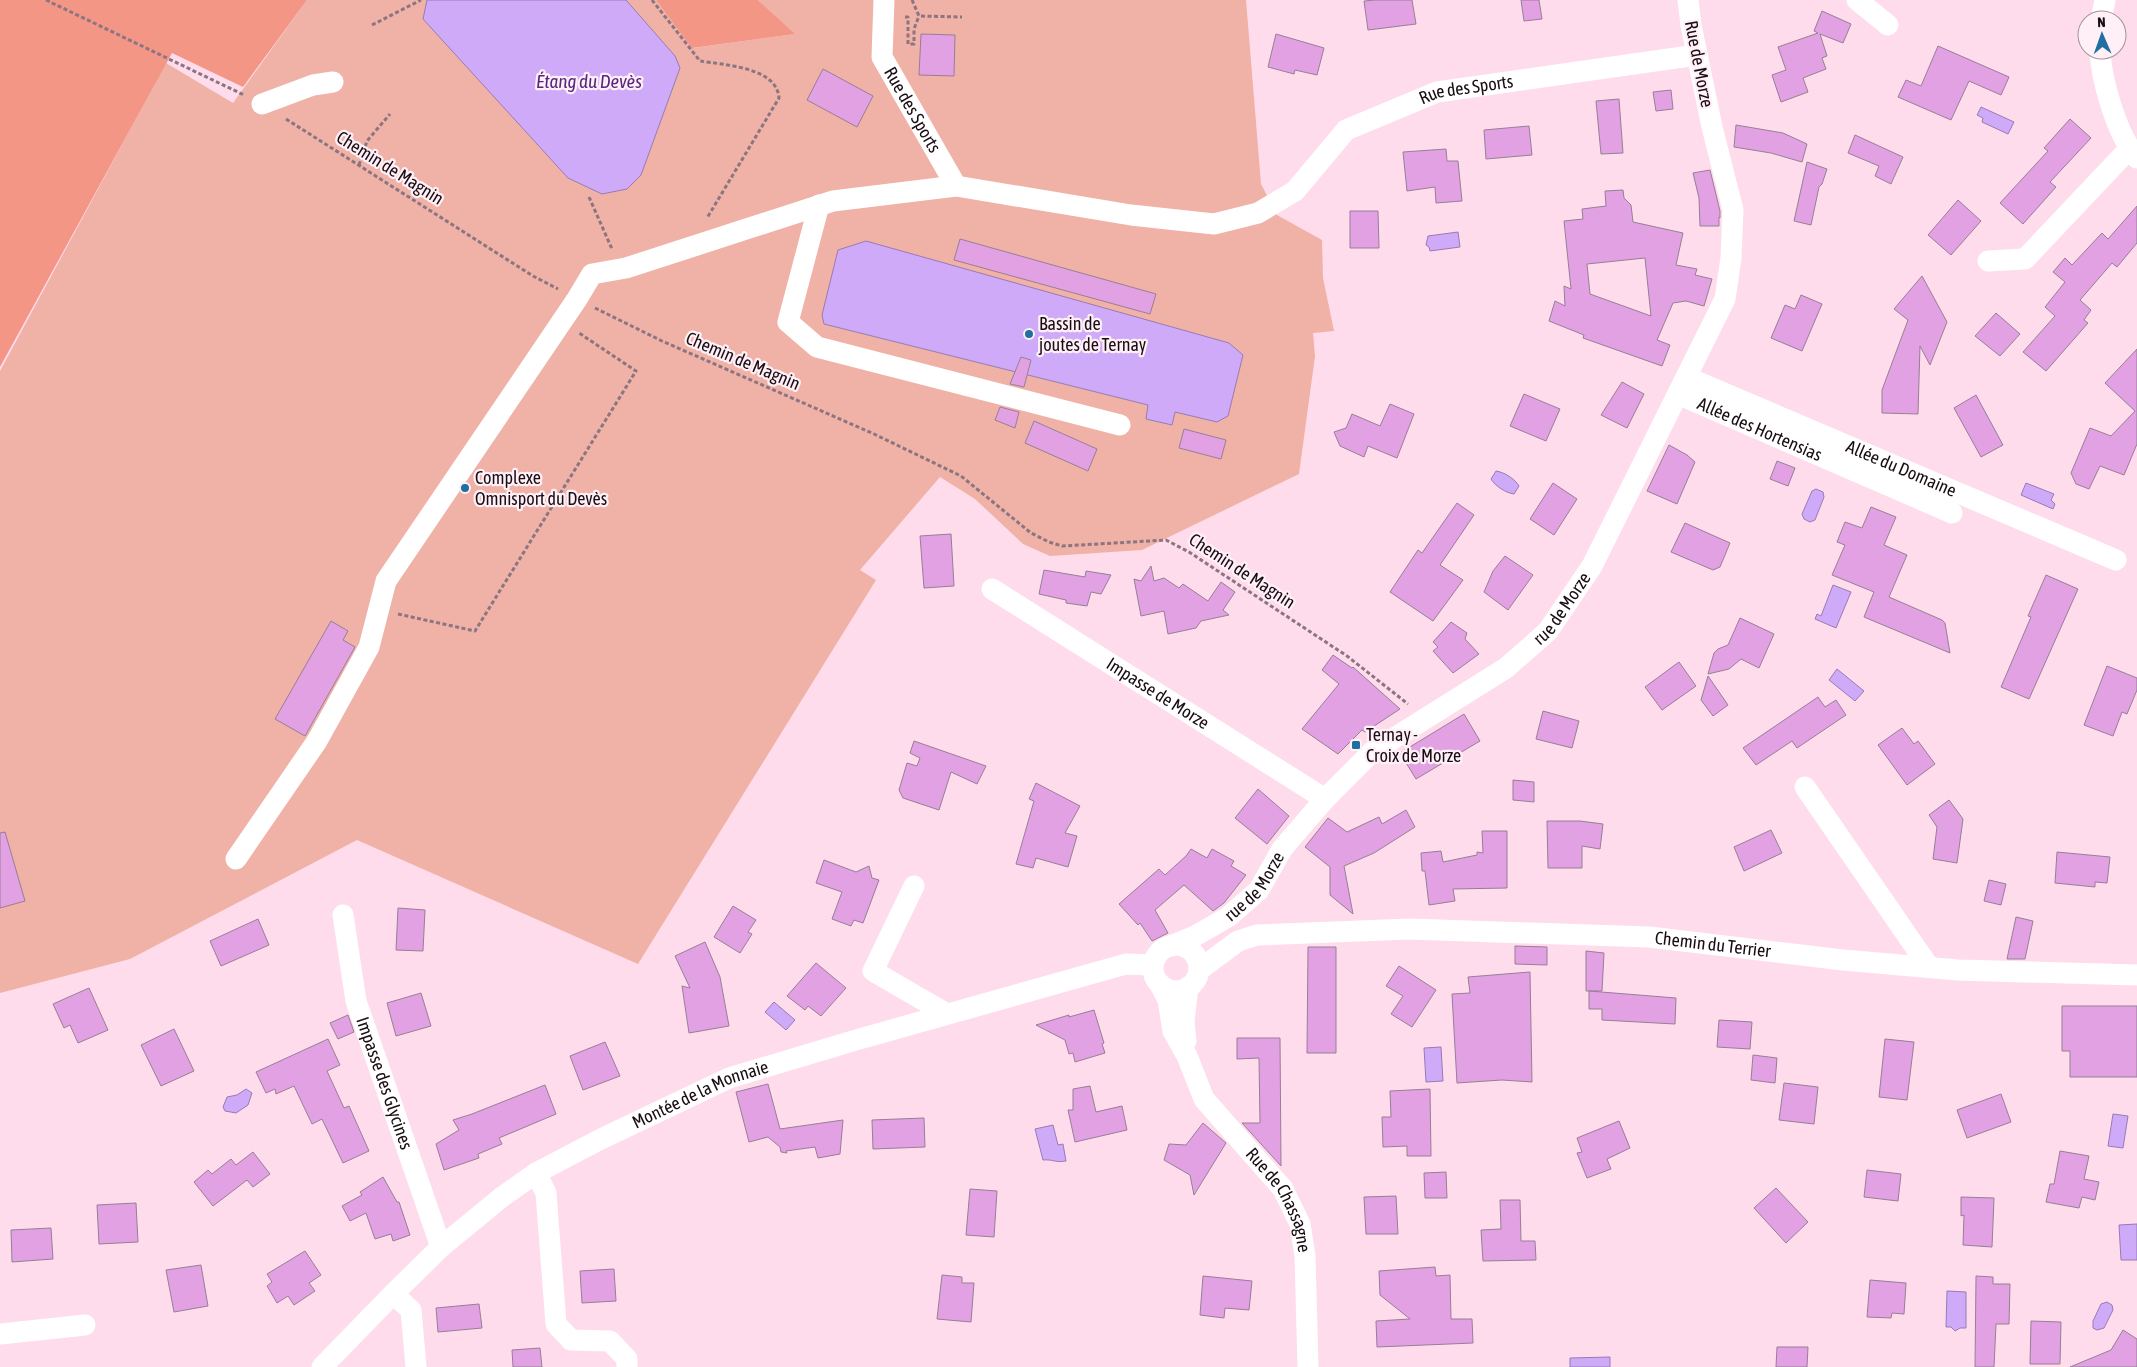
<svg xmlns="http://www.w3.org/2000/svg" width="2137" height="1367" font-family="'Asap Condensed',sans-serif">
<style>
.green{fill:#f0b1a6}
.forest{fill:#f39686}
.water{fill:#cfaaf9;stroke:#987bb4}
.building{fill:#e2a1e2;stroke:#967f96;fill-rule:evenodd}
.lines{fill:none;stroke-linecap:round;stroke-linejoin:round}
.path{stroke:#8b7580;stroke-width:3;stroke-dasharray:4 2.5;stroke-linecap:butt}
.minor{stroke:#fff;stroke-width:21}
.poi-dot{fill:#1f6fa0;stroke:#fef0f6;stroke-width:2}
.labels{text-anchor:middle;stroke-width:4.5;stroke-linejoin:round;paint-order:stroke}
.street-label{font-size:18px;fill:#180d13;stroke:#fef0f6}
.poi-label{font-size:18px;fill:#180d13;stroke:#fef0f6;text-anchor:start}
.water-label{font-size:19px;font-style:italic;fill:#56267f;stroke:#fef0f6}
</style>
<rect width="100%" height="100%" fill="#fedcec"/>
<!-- green -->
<path class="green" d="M307 0H656L693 48 794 34 758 0H1246L1261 184 1277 215 1322 240 1323 278 1334 331 1313 333 1315 356 1299 474 1142 550 1050 556 1023 544 975 499 940 477 860 570 876 580 638 964 357 840 130 959 0 993V371L166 63 233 103Z"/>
<!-- forest -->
<g class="forest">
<path d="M0 0H307L243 87 172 53 0 367Z"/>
<path d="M656 0H758L795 34 692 48Z"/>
</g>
<!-- water -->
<g class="water">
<path d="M427 0H626L675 56 680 68 641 175 627 189 602 194 568 178 423 19Z"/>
<path d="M1981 107 2014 122 2008 134 1982 122 1983 118 1977 115Z"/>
<path d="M1458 232 1460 247 1430 251 1429 247 1426 245 1428 236Z"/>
<path d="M866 241 1229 343 1243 355 1228 416 1217 422 1175 412 1172 425 1146 419 1148 405 824 324 822 315 838 250Z"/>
<path d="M1496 471C1504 472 1515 479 1519 486L1514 494C1506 493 1495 486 1491 479Z"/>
<path d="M2026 483 2054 494 2051 500 2055 504 2053 509 2021 495Z"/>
<path d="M1816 489 1823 492 1824 497 1815 520 1810 522 1804 519 1802 514 1812 491Z"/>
<path d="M1833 585 1851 592 1836 628 1815 619 1817 614 1821 616Z"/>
<path d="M1837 669 1864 691 1855 701 1829 680Z"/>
<path d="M774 1002 795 1020 786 1030 765 1012Z"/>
<path d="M1441 1047 1443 1081 1426 1082 1424 1048Z"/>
<path d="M246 1089 252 1093 248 1105 236 1113 225 1111 223 1107 227 1097 237 1095Z"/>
<path d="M2113 1114 2128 1116 2123 1148 2108 1146Z"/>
<path d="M1053 1125 1058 1145 1063 1144 1066 1161C1056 1163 1052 1159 1043 1160L1035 1129Z"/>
<path d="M2137 1224V1260H2121L2119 1225Z"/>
<path d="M1947 1291 1966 1292V1328H1960L1955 1331 1951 1327H1946Z"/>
<path d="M2107 1302 2112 1305 2113 1310 2104 1328 2097 1330 2093 1328V1321L2101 1304Z"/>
<path d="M1610 1357V1367H1570V1358Z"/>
</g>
<!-- building -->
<g class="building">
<path d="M1375 0H1412L1416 24 1368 30 1364 1Z"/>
<path d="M1521 0H1539L1542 19 1524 21Z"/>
<path d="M1822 11 1851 24 1843 43 1820 34 1827 56 1822 58 1826 69 1803 78 1808 92 1781 102 1772 75 1786 70 1778 47 1818 33 1814 31Z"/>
<path d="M921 34 955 35 954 76 919 75Z"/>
<path d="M1276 34 1324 48 1317 75 1295 70 1294 74 1268 67Z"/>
<path d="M1938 46 2009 77 2001 95 1969 81 1951 120 1898 97 1906 80 1921 86Z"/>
<path d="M823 69 873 96 857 127 807 100Z"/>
<path d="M1671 90 1673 109 1656 111 1653 92Z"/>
<path d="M1619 99 1623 153 1601 154 1596 101Z"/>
<path d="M2070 119 2091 138 2050 182 2056 187 2023 224 2000 203 2048 151 2044 148Z"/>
<path d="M1736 125 1783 133 1807 144 1802 162 1771 153 1734 147Z"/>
<path d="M1529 126 1532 155 1486 159 1484 130Z"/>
<path d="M1855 135 1903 157 1891 184 1875 176 1879 166 1848 153Z"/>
<path d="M1446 149 1447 161H1458L1462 201 1436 203 1435 187 1407 191 1403 152Z"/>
<path d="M1807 162 1827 169 1822 184 1819 187 1811 225 1794 221Z"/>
<path d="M1710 170 1720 211V218L1719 217V226H1700L1699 198 1693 173Z"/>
<path d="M1623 190 1624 198 1631 205 1633 222 1683 233 1676 265 1697 269 1695 275 1712 279 1704 306 1686 301 1673 303 1657 340 1670 345 1662 366 1583 338 1584 335 1549 321 1555 301 1565 306 1564 286 1571 289 1564 221 1583 219 1582 209 1606 206 1605 191ZM1645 258 1651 316 1590 294 1587 264Z"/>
<path d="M1958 200 1981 221 1951 255 1928 235Z"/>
<path d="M2137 206V243L2117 267 2112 263 2080 300 2091 310 2084 320 2088 323 2046 371 2023 352 2055 316 2045 307 2065 282 2053 272 2065 258 2072 265 2102 233 2108 239Z"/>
<path d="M1350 211H1378L1379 248H1350Z"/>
<path d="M960 239 1156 294 1150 314 954 260Z"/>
<path d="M1922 276 1947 322 1930 365 1920 346 1918 414 1882 413V390L1908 320 1894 309Z"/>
<path d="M1801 295 1822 304 1802 351 1771 338 1785 305 1795 309Z"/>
<path d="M1996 313 2020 334 2000 356 1975 336Z"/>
<path d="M2137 349V444L2124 475 2100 466 2089 489 2076 484 2071 473 2090 428 2111 436 2135 411 2105 383Z"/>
<path d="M1021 357 1031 360 1024 387 1010 384Z"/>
<path d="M1622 382 1644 394 1627 428 1601 415Z"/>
<path d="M1524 394 1560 409 1546 441 1510 426Z"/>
<path d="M1976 395 2003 445 1981 457 1954 408Z"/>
<path d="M1390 404 1414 414 1397 458 1368 446 1364 457 1340 446 1334 432 1346 428 1352 414 1380 426Z"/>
<path d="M1000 407 1019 412 1015 428 995 420Z"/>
<path d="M1034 421 1097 449 1088 471 1025 443Z"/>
<path d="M1184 429 1226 440 1221 459 1179 448Z"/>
<path d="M1669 445 1687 455 1695 462 1677 504 1647 491Z"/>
<path d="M1777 461 1795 468 1788 486 1770 479Z"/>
<path d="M1553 483 1577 499 1554 535 1530 519Z"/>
<path d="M1457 503 1474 515 1440 565 1463 580 1433 621 1390 592 1418 550 1422 553Z"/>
<path d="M1871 507 1896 517 1884 545 1907 555 1889 597 1942 620 1945 623 1950 653 1864 617 1874 592 1832 575 1845 545 1837 542 1845 522 1862 528Z"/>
<path d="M1685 523 1730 543 1720 567 1713 570 1671 552Z"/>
<path d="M951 534 954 586 924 588 920 536Z"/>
<path d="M1505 556 1533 575 1508 610 1484 592 1493 571Z"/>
<path d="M1151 566 1154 581 1164 578 1179 588 1183 584 1208 601 1221 582 1235 592 1223 610 1229 615 1201 621 1196 628 1168 634 1164 611 1141 616 1134 579 1141 581Z"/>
<path d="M1044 570 1085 577 1086 571 1111 575 1101 594 1091 592 1087 606 1066 603V600L1039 594Z"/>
<path d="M2046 575 2078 589 2029 699 2001 687 2031 617 2028 616Z"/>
<path d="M1740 618 1774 634 1759 668 1741 659 1729 669 1708 674 1714 653 1718 649 1728 645Z"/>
<path d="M331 621 348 631 343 640 355 647 305 736 275 719Z"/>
<path d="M1451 622 1467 633 1465 639 1479 654 1453 673 1433 651 1438 647 1433 642Z"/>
<path d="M1333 655 1352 668 1353 667 1400 709 1365 732 1362 730 1338 754 1302 729 1339 684 1322 670Z"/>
<path d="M1679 662 1696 686 1662 710 1645 687Z"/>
<path d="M2107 666 2137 678V690L2127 714 2122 712 2113 736 2084 725Z"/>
<path d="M1708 676 1728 705 1713 716 1701 700Z"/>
<path d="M1818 697 1825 707 1836 700 1846 715 1797 748 1792 741 1756 765 1743 748Z"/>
<path d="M1543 711 1579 721 1572 748 1536 739Z"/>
<path d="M1464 714 1480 741 1416 779 1400 753Z"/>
<path d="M1902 728 1914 744 1918 741 1935 764 1907 785 1878 745Z"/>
<path d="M914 741 986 766 977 784 951 772 939 810 903 798 899 790 907 763 917 766 920 758 910 753Z"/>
<path d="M1513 780 1534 782V802L1513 800Z"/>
<path d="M1036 783 1080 806 1065 833 1077 836 1068 867 1036 858 1033 868 1016 864 1034 801 1029 799Z"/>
<path d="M1258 789 1289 816 1267 844 1235 818Z"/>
<path d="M1949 800 1963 819 1957 863 1933 859 1937 827 1929 815Z"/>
<path d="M1406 810 1415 827 1374 853 1344 866 1353 914 1330 895V867L1305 847 1328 818 1347 832 1379 817 1382 824Z"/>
<path d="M1547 821H1580L1603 824 1600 849 1582 846V868H1548Z"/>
<path d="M1771 830 1782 853 1744 871 1734 847Z"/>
<path d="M1482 831H1507V888L1453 889 1455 901 1429 905 1425 871H1422L1421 853 1441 851 1443 862 1477 855V852L1483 853Z"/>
<path d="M5 832 25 901 0 908V833Z"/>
<path d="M1191 849 1207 858 1212 849 1234 861 1231 866 1246 875 1224 903 1213 911 1184 885 1155 910 1168 933 1152 941 1140 923 1138 925 1119 904 1159 869 1165 875 1186 856Z"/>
<path d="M2057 852 2110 857 2107 883 2095 882V887L2055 883Z"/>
<path d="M824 860 856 872 869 866 872 878 879 880 863 923 854 920 851 926 832 919 842 892 816 883Z"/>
<path d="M1989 880 2006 884 2001 905 1984 901Z"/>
<path d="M733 906 756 920 748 932 752 934 740 953 714 937Z"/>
<path d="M398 908 425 910 423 951 396 950Z"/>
<path d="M2016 917 2033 921 2025 959H2007Z"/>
<path d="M258 919 269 945 221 966 210 941Z"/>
<path d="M705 942 720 977 729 1026 689 1033 682 986 690 988 675 956Z"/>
<path d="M1515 946 1547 947V965L1515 964Z"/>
<path d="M1308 947H1336V1053H1307Z"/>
<path d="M1586 951 1604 953 1602 991H1589L1676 998 1675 1024 1602 1020V1009H1589V991H1586Z"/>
<path d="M816 963 846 988 821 1016 808 1006 805 1010 787 996Z"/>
<path d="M1399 966 1436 990 1412 1027 1391 1014 1403 996 1386 986Z"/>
<path d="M1530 972 1532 1082 1502 1080 1457 1083 1452 994 1470 993 1468 977Z"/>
<path d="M89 988 108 1030 78 1043 70 1025 64 1028 53 1004Z"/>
<path d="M421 993 431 1026 396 1036 387 1003Z"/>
<path d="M2062 1006H2137V1077H2070V1051H2062Z"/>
<path d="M1094 1010 1104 1043 1102 1044 1105 1053 1075 1062 1073 1053 1069 1054 1065 1040 1036 1025 1069 1015V1017Z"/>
<path d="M348 1015 354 1032 338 1039 330 1023Z"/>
<path d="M1719 1020 1752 1022 1750 1049 1717 1047Z"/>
<path d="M174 1029 194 1071 161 1086 141 1045Z"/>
<path d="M1237 1038H1280L1281 1166 1242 1123H1260L1259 1058 1237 1059Z"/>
<path d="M328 1039 340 1065 327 1071 344 1108 349 1106 369 1151 343 1163 322 1119 312 1124 294 1086 276 1094 275 1089 266 1093 256 1072Z"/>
<path d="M1885 1039 1914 1042 1907 1100 1879 1097Z"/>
<path d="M605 1042 620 1076 583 1090 570 1056Z"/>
<path d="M1753 1055 1777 1058 1775 1083 1751 1080Z"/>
<path d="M1784 1083 1818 1087 1814 1124 1779 1120Z"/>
<path d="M768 1084 780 1129 843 1120 840 1154 818 1158 815 1147 786 1151 787 1153 781 1152 780 1147 768 1137 749 1142 736 1092Z"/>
<path d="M545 1085 556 1114 499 1138 502 1144 478 1154 479 1158 444 1170 436 1144 459 1130 453 1120 472 1114Z"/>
<path d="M1090 1086 1096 1112 1122 1106 1127 1130 1075 1142 1068 1110H1073V1089Z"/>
<path d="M1430 1089 1431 1156H1407V1146L1383 1147 1382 1117H1391L1390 1091Z"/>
<path d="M2001 1094 2011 1122 1967 1138 1957 1110Z"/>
<path d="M924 1118 925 1147 873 1149 872 1120Z"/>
<path d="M1619 1121 1630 1148 1607 1159 1611 1169 1587 1178 1577 1153 1582 1152 1577 1138Z"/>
<path d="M1203 1123 1226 1143 1194 1195 1190 1175 1164 1160 1169 1144 1186 1145Z"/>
<path d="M2060 1151 2089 1156 2084 1179 2099 1182 2095 1200 2082 1197 2079 1208 2046 1202 2050 1184H2054Z"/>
<path d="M253 1152 270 1174 253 1187 247 1180 213 1206 194 1182 208 1170 212 1174 231 1159 236 1165Z"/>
<path d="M1867 1170 1901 1174 1898 1201 1864 1197Z"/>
<path d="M1446 1172 1447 1198H1425L1424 1173Z"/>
<path d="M383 1177 397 1202H399L410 1235 393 1241 391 1234 375 1239 366 1213 350 1221 342 1206 362 1195 360 1192Z"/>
<path d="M1776 1188 1808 1222 1786 1243 1754 1208Z"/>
<path d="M970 1189 997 1191 994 1237 966 1235Z"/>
<path d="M1396 1196 1398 1234H1366L1364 1197Z"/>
<path d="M1961 1197 1994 1198 1992 1247 1963 1245 1964 1215 1961 1216Z"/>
<path d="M1500 1200H1520L1521 1241H1535L1536 1260 1483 1261 1481 1230 1501 1229Z"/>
<path d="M136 1203 138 1242 99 1244 97 1205Z"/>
<path d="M51 1228 53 1259 12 1262 11 1230Z"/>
<path d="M305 1251 321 1275 309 1283 315 1291 294 1305 288 1296 277 1303 267 1286 272 1282 267 1274Z"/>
<path d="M201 1265 208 1306 174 1312 166 1270Z"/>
<path d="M1435 1267 1436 1276 1450 1275 1451 1319H1472L1473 1343 1377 1347 1376 1321 1410 1319 1380 1295 1379 1271Z"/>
<path d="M614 1269 616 1301 582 1303 580 1271Z"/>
<path d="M942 1275 962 1277V1283H974L971 1322 937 1319Z"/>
<path d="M1203 1276 1252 1281 1249 1310 1225 1308 1224 1318 1200 1315Z"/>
<path d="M1976 1276 1993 1277V1284H2010L2009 1324H1996L1994 1367H1975Z"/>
<path d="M1870 1280 1906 1283 1904 1314 1892 1313 1891 1318 1867 1317Z"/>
<path d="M479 1304 482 1328 438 1332 436 1308Z"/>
<path d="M2031 1321 2061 1322 2060 1364H2030Z"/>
<path d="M2123 1330 2137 1339V1367H2070L2111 1350Z"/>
<path d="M1777 1347H1808L1807 1367H1776Z"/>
<path d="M540 1348 542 1367H513L512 1350Z"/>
</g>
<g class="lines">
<!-- path -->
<g class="path">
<path d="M46 0 244 95"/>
<path d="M652 0 700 61C724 65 777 67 779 98L707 218"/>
<path d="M912 0 919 16 962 17"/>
<path d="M905 17H908V44H914V29L919 16"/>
<path d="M372 25 421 0"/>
<path d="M286 119 533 276 558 289"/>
<path d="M359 165 367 141 390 114"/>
<path d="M589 197 612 249"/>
<path d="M595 308 662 341 874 434 961 476 1031 533 1049 542 1062 546 1166 540 1189 552 1347 656 1408 704"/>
<path d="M398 614 475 631 636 371 579 333"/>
</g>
<!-- minor -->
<g class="minor">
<path id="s1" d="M884 0 882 57 956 186"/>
<path d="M1857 0 1888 25"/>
<path d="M2101 20 2105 0"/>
<path d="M2100 50C2101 80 2117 135 2137 158"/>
<path d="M262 104 313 85 333 82"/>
<path d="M819 205 788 322 817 347 1120 425"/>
<path d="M1988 261 2025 259 2129 149"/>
<path id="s2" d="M1686 377 2116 560"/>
<path id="s3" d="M1678 394 1952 513"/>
<path id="s4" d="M992 589 1325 799"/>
<path d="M1805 787 1929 967"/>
<path id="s5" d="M236 859 317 741 369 647 386 581 577 299 592 274 626 268 833 201 956 186 1131 215 1214 224 1258 213 1295 191 1346 130 1437 92 1697 55"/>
<path d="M914 886 873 971 947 1014"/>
<path id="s6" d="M343 915 356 1001 441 1247"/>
<circle cx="1176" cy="968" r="23"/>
<path id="s7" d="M1171 946 1195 936 1228 917 1259 890 1282 849 1325 799 1372 752 1506 668 1548 631 1592 566 1725 299 1731 258 1733 210 1712 127 1691 25 1688 0"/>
<path id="s8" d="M1199 970 1238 941 1257 935 1409 929 1649 937 1843 960 1958 970 2137 975"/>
<path id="s9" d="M1160 984 1168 1000 1173 1031 1187 1056 1204 1099 1283 1189 1300 1224 1305 1256 1308 1367"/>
<path d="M1186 1041 1184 1021 1188 987"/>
<path d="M536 1173 546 1193 556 1324 571 1340 610 1341 627 1359V1367"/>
<path d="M393 1294 411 1310 416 1367"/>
<path d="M0 1334 85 1325"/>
<path id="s10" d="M322 1367 393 1294 441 1247 502 1197 536 1173 601 1139 729 1078 856 1040 1126 964 1153 965"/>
</g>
</g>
<!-- markers -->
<g class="poi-dot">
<circle cx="1029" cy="334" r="5"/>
<circle cx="465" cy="488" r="5"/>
<rect x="1351" y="740" width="10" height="10" rx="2.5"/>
</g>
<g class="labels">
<!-- street labels -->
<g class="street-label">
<text transform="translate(1699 64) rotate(79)" y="6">Rue de Morze</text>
<text dy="6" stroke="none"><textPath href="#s5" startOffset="1621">Rue des Sports</textPath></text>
<text dy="6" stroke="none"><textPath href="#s1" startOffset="118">Rue des Sports</textPath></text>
<text transform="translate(390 168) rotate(32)" y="6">Chemin de Magnin</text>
<text transform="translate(743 361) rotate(23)" y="6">Chemin de Magnin</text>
<text dy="6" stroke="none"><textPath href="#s3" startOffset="89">Allée des Hortensias</textPath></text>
<text dy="6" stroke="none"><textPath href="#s2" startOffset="234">Allée du Domaine</textPath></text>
<text transform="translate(1242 571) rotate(33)" y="6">Chemin de Magnin</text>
<text dy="6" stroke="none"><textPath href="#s7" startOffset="525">rue de Morze</textPath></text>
<text dy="6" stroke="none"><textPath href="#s4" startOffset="196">Impasse de Morze</textPath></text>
<text dy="6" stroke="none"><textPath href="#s7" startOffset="105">rue de Morze</textPath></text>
<text dy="6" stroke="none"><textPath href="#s8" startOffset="525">Chemin du Terrier</textPath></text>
<text dy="6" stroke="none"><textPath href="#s6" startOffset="174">Impasse des Glycines</textPath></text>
<text dy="6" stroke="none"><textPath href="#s10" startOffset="472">Montée de la Monnaie</textPath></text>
<text dy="6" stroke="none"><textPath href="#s9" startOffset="252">Rue de Chassagne</textPath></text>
</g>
<!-- poi labels -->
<g class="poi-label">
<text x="1039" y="330">Bassin de<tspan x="1039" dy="21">joutes de Ternay</tspan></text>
<text x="475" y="484">Complexe<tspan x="475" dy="21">Omnisport du Devès</tspan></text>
<text x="1366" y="741">Ternay -<tspan x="1366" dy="21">Croix de Morze</tspan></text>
</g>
<!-- water labels -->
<g class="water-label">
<text x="589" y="88">Étang du Devès</text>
</g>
</g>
<!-- north arrow -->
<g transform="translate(2102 35) rotate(358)"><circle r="24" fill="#fef0f6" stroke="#a2959b"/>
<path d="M0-4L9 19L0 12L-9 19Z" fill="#1f6fa0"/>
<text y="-8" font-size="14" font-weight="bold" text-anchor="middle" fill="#180d13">N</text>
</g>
</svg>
